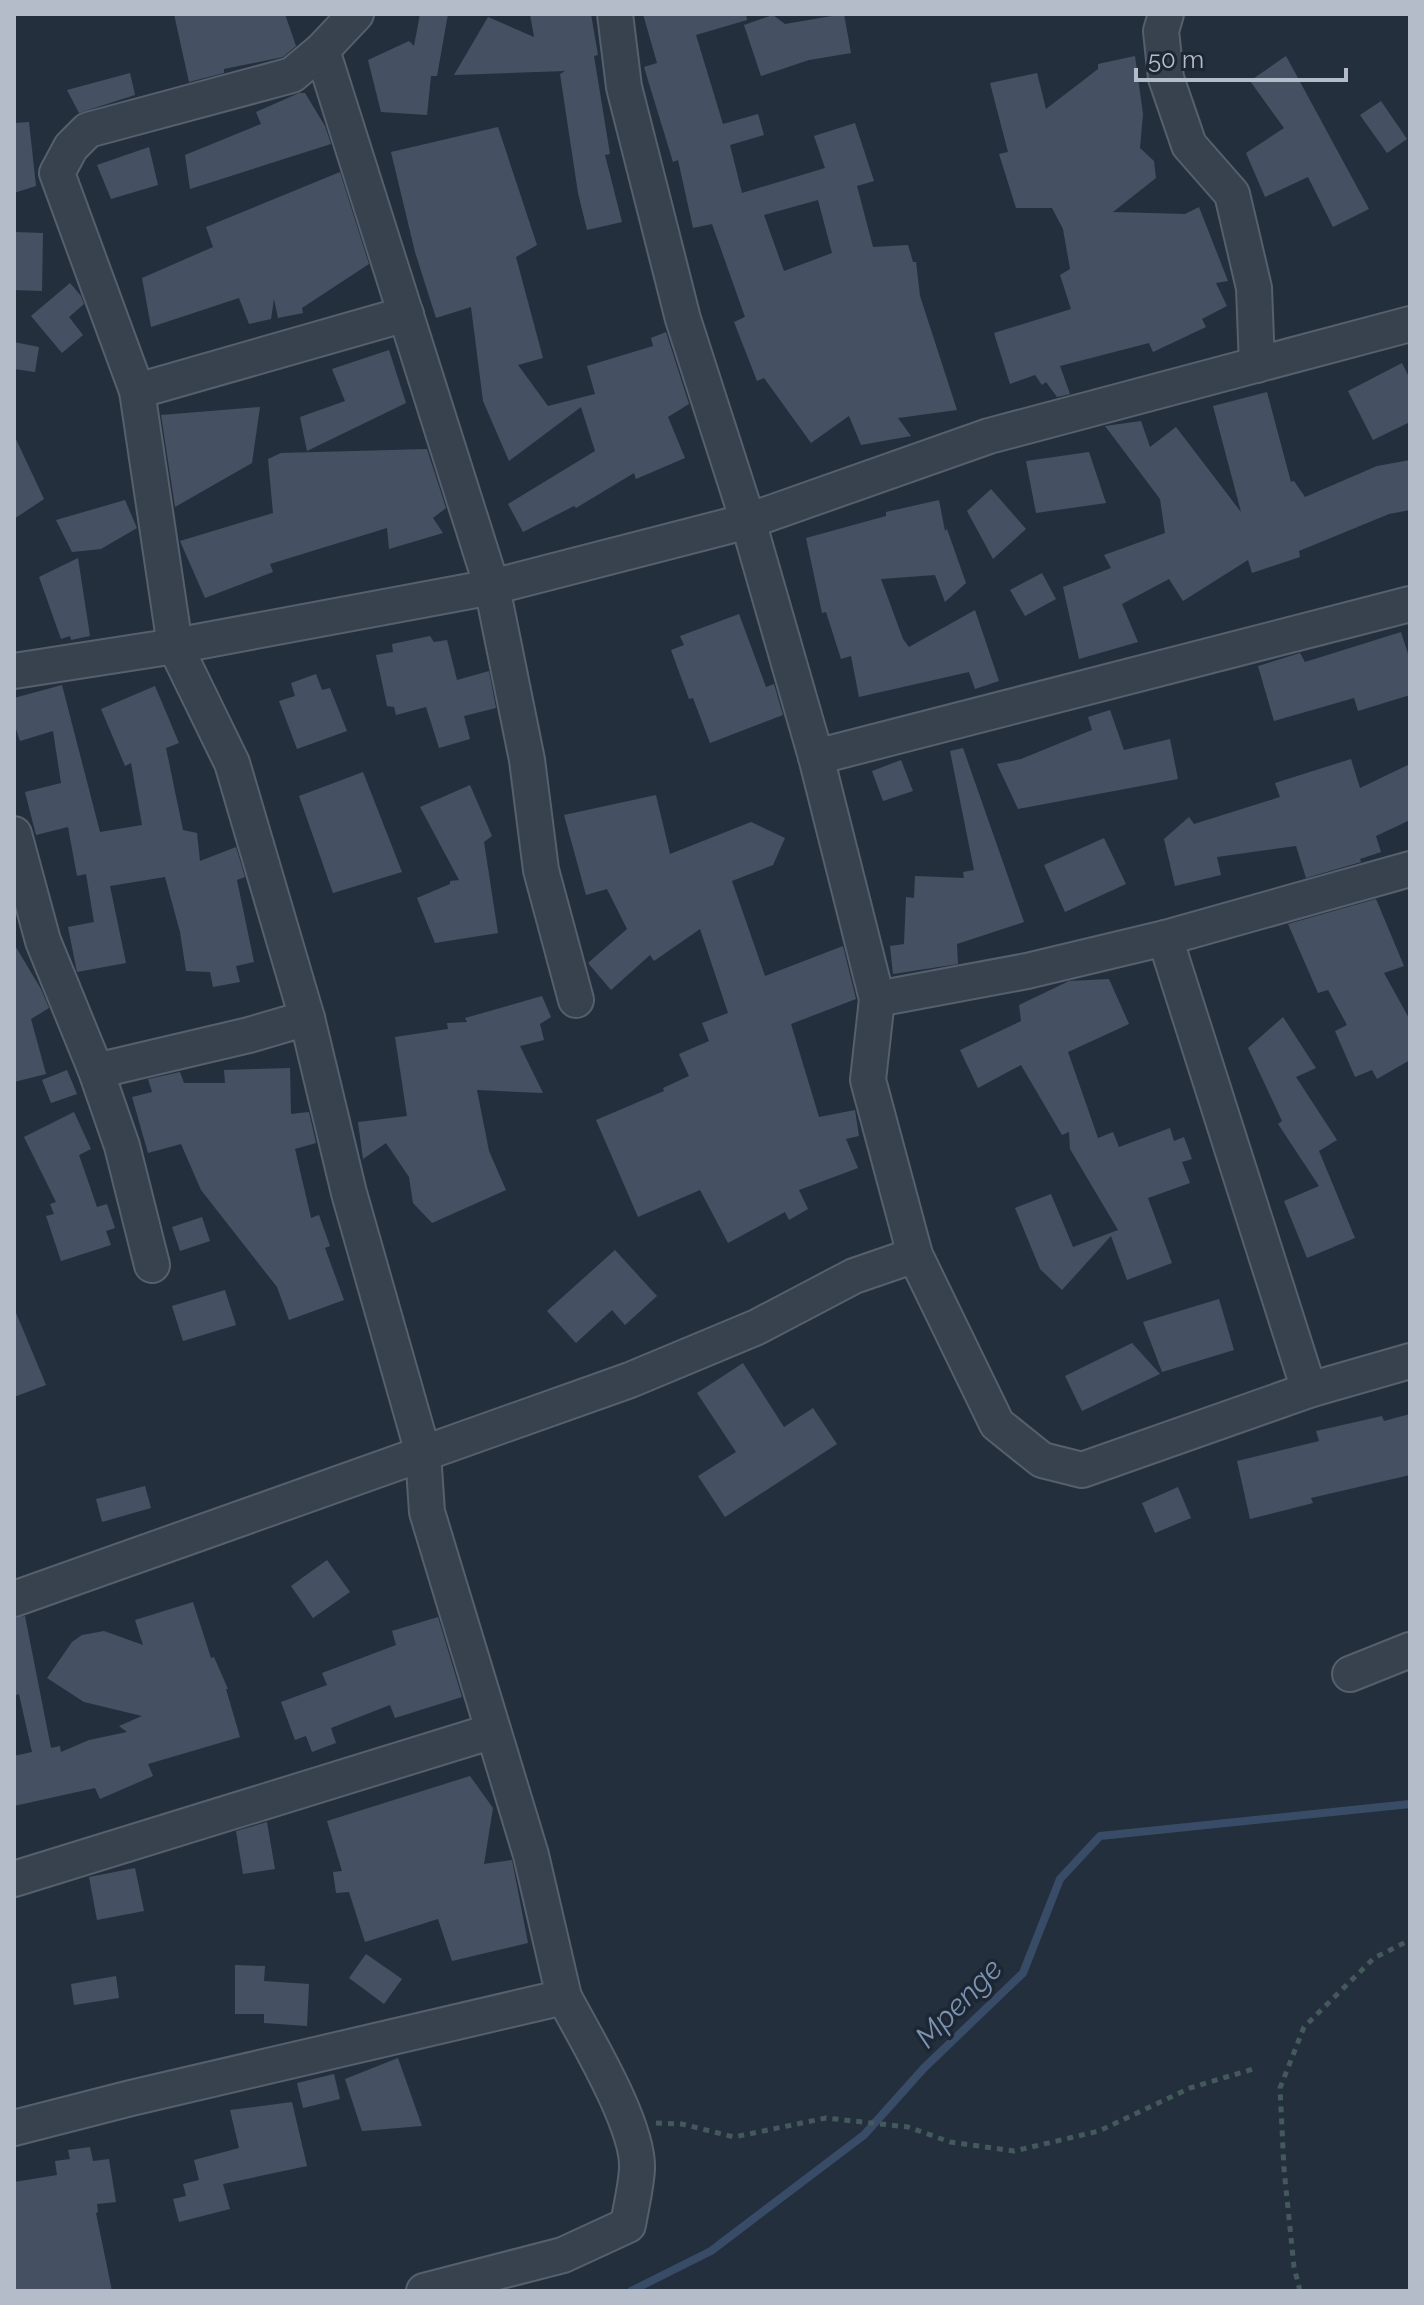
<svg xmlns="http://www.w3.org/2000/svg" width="1424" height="2305" font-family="Raleway,sans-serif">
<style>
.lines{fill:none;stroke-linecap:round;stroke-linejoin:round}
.stream{stroke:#394c67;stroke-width:8}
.building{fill:#455162;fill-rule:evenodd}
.minor-casing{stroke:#565f6c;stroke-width:38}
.path{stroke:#44595c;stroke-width:5;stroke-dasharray:6 6;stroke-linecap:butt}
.minor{stroke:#38414e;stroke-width:34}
.labels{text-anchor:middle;stroke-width:7;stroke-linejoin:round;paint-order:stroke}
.water-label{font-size:30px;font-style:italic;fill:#7c92b1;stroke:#1d2633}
</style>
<rect width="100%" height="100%" fill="#242f3e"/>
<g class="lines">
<!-- stream -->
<path class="stream" d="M631 2291 711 2251 864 2135 924 2068 1023 1973 1060 1879 1100 1836 1410 1804"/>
</g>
<!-- building -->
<g class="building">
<path d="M174 14H285L296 46 283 57 224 69V73L189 82Z"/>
<path d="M420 14H448L437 76H431L427 115 381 112 368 60 409 41 414 46Z"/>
<path d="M530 14H591L598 55 594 56 610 154 605 155 622 222 587 230 578 193 560 74 565 71 454 75 488 17 534 37Z"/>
<path d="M643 14H746L747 20 696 35 723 124 758 114 764 135 730 145 742 193 825 168 814 136 855 123 874 181 857 186 873 247 908 245 913 262H916L920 296 957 410 898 418 911 436 861 445 849 416 811 443 764 378 757 381 734 322 745 317 712 224 693 228 678 160 673 162 644 67 657 63ZM818 200 832 253 784 271 764 215Z"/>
<path d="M844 14 851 53 809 60 761 76 744 25 773 15 785 24Z"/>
<path d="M1135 56 1143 114 1140 148 1154 161 1156 178 1113 212 1185 214 1199 207 1228 281 1216 283 1227 306 1202 319 1206 327 1153 352 1149 343 1060 366 1070 394 1057 397 1046 382 1042 385 1035 375 1010 384 994 333 1071 309 1060 275 1070 269 1063 229 1052 208H1016L999 154 1008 152 990 83 1037 73 1046 109 1098 69V64Z"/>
<path d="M1286 56 1369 209 1333 227 1308 177 1265 197 1246 153 1284 128 1250 81Z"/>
<path d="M130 73 135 95 79 113 67 90Z"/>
<path d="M299 93H305L325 126 331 144 190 189 185 155 261 124 256 112Z"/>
<path d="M1381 101 1407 139 1387 153 1360 115Z"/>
<path d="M29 122 36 186 14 193V123Z"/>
<path d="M498 127 537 245 516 257 543 358 518 365 548 406 595 394 587 366 653 346 651 338 666 332 689 404 668 417 685 458 636 479 634 473 576 508 574 506 523 532 508 504 595 451 581 407 509 461 483 401 471 307 436 318 415 252 391 152Z"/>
<path d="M149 147 158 185 111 199 97 165Z"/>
<path d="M340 172 369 264 302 308 303 313 278 318 274 299 271 319 249 324 239 298 151 327 142 278 213 247 206 227Z"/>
<path d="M14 232 43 233 42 291 14 290Z"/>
<path d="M70 283 81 296 84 304 69 317 83 335 62 353 31 316Z"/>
<path d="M14 342 39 347 35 372 14 369Z"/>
<path d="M389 350 406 403 307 451 300 417 345 401 332 369Z"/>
<path d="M1402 363 1410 379V422L1373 440 1348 391Z"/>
<path d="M1267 392 1291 482 1294 481 1305 497 1377 466 1410 460V510L1389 514 1299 551 1300 557 1252 573 1248 560 1183 601 1169 579 1122 604 1138 642 1079 659 1063 587 1111 568 1104 555 1165 533 1160 499 1105 426 1141 421 1150 447 1176 427 1241 512 1213 406Z"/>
<path d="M260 407 252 463 175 507 161 415Z"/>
<path d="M14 435 44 499 14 519Z"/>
<path d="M427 449 446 508 433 518 443 533 389 549 387 528 270 564 273 572 205 598 180 541 273 513 268 459 281 453Z"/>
<path d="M1089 452 1106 503 1036 513 1026 461Z"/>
<path d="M991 489 1026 529 993 559 967 511Z"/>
<path d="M125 500 137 528 101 549 72 552 56 520Z"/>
<path d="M939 500 945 531 947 529 966 583 945 602 935 575 881 579 903 639 909 647 975 610 999 681 975 689 969 672 859 697 851 656 841 659 826 612 822 613 806 538 886 516V512Z"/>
<path d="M78 558 90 636 71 640 70 636 61 639 39 577Z"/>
<path d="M1042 573 1056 599 1025 616 1010 590Z"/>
<path d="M739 614 766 687 774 684 783 715 710 743 693 698 689 699 671 650 684 645 680 636Z"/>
<path d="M1401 632 1410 660V695L1358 711 1354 698 1274 721 1258 666 1300 653 1305 662Z"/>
<path d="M430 636 434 642 447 640 457 680 489 671 496 708 464 716 470 739 439 748 426 707 396 715 394 707 387 706 376 655 393 652 392 644Z"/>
<path d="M316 674 322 690 330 688 347 731 297 749 279 701 295 696 291 683Z"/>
<path d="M62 685 100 832 142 825 131 763 125 766 101 709 155 686 179 743 166 748 183 830 197 833 200 861 236 847 245 877 237 880 254 962 236 966 240 982 213 987 210 972 186 971 180 932 165 877 110 886 126 963 77 972 68 927 94 922 86 874 77 876 68 827 36 835 25 792 61 783 53 731 20 741 14 723V698Z"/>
<path d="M1110 710 1124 750 1170 739 1178 779 1018 809 997 764 1021 759 1092 730 1088 717Z"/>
<path d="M963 748 1024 922 957 944 958 964 893 974 890 946 904 944 906 897 914 898 915 876 964 878 963 872 974 870 950 751Z"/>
<path d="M1351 759 1360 788 1410 764V820L1376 836 1381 852 1360 859 1361 862 1306 878 1296 846 1217 857 1221 875 1175 886 1164 839 1189 817 1194 824 1280 797 1275 783Z"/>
<path d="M901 760 913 791 883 801 872 771Z"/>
<path d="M363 772 402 872 333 893 299 796Z"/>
<path d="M470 785 492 836 484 842 498 933 435 943 417 898 450 884V881L459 880 420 807Z"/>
<path d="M656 795 670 854 751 822 785 838 773 865 732 881 765 976 843 946 856 999 791 1024 819 1117 855 1110 859 1136 846 1139 858 1168 799 1190 808 1209 789 1220 785 1212 728 1243 700 1190 638 1217 596 1120 664 1091 663 1088 689 1076 679 1054 709 1041 702 1023 728 1013 700 929 654 961 650 955 611 990 588 963 627 929 607 889 586 895 564 815Z"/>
<path d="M1104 838 1126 884 1065 912 1044 865Z"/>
<path d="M1376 899 1404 966 1384 973 1410 1020V1060L1377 1079 1372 1070 1355 1077 1335 1031 1347 1025 1328 990 1318 993 1288 924Z"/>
<path d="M14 944 41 989 49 1008 31 1019 46 1074 14 1082Z"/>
<path d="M1109 979 1129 1024 1068 1052 1098 1138 1113 1132 1119 1147 1170 1128 1174 1141 1184 1137 1192 1159 1182 1162 1190 1183 1148 1198 1172 1263 1127 1280 1111 1236 1062 1290 1040 1269 1015 1208 1051 1194 1073 1247 1118 1230 1070 1149 1069 1132 1062 1135 1021 1065 978 1088 960 1050 1021 1021 1019 1005 1069 981Z"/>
<path d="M542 996 551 1017 540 1024 544 1040 520 1046 543 1093 477 1090 489 1151 506 1190 432 1223 413 1203 409 1177 386 1143 363 1159 358 1122 407 1116 395 1037 448 1029 447 1023 467 1022 465 1018Z"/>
<path d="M1283 1017 1316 1068 1296 1077 1337 1140 1319 1151 1355 1238 1307 1258 1284 1201 1319 1186 1278 1124 1282 1121 1248 1048Z"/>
<path d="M290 1068 291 1114 309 1112 316 1143 295 1149 311 1218 319 1215 330 1246 325 1248 344 1300 289 1320 277 1287 201 1190 181 1144 148 1153 132 1097 152 1092 148 1079 180 1072 184 1083H225L224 1070Z"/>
<path d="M67 1070 77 1094 51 1103 42 1080Z"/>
<path d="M74 1112 91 1149 79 1155 97 1207 107 1204 115 1228 106 1231 111 1245 61 1261 46 1216 54 1214 50 1204 56 1202 24 1137Z"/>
<path d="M202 1217 210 1241 180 1251 172 1227Z"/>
<path d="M615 1250 657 1296 625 1325 612 1310 576 1343 547 1311Z"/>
<path d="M225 1290 236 1325 183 1341 172 1306Z"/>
<path d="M1219 1299 1234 1350 1162 1372 1143 1322Z"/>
<path d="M14 1308 46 1385 14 1397Z"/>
<path d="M1132 1343 1160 1374 1082 1411 1065 1376Z"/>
<path d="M743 1363 784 1427 813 1408 837 1444 725 1517 698 1476 736 1452 697 1393Z"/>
<path d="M1410 1414V1475L1311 1498 1313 1503 1250 1519 1237 1461 1319 1441 1316 1431 1382 1416 1384 1421Z"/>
<path d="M145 1486 151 1508 102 1522 96 1499Z"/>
<path d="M1178 1487 1191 1518 1155 1533 1142 1503Z"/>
<path d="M327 1560 350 1592 313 1618 291 1586Z"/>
<path d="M193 1602 211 1658 214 1657 228 1689H226L240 1737 148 1764 153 1776 100 1799 95 1788 14 1806V1756L32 1752 19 1694 14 1696V1618L25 1616 51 1748 60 1746 61 1752 89 1740 127 1732 119 1726 142 1716 84 1702 47 1678 72 1642 82 1635 104 1631 143 1645 135 1620Z"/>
<path d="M438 1617 462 1697 395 1718 390 1705 331 1728 336 1743 312 1752 306 1736 295 1740 281 1702 327 1685 322 1673 396 1645 392 1631Z"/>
<path d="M470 1776 493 1808 484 1864 512 1860 528 1943 452 1961 438 1919 365 1942 349 1892 336 1893 333 1872 342 1871 327 1821Z"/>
<path d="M267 1822 275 1869 243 1874 236 1831Z"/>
<path d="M135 1868 144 1911 97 1920 89 1877Z"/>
<path d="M366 1954 402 1979 384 2004 349 1978Z"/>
<path d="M235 1965 265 1966 264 1981 309 1984 307 2026 264 2023V2014H235Z"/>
<path d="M116 1976 119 1998 74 2005 71 1984Z"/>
<path d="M398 2058 422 2126 362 2131 345 2079Z"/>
<path d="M334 2074 340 2099 303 2108 297 2083Z"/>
<path d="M292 2102 307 2166 223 2184 230 2209 179 2222 173 2199 186 2196 183 2184 199 2180 194 2160 239 2148 230 2110Z"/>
<path d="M90 2147 93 2161 109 2159 116 2202 97 2204 98 2212 96 2213 112 2291H14V2182L57 2175 55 2161 70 2159 68 2150Z"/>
</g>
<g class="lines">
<!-- minor casing -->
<g class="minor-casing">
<g id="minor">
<path d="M615 14 624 87 683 319 748 521 816 757 877 999 868 1080 915 1255 997 1424 1042 1460 1082 1470 1309 1390 1410 1361"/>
<path d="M1166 14 1161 31 1166 78 1189 145 1232 194 1254 288 1257 365"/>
<path d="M322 50 492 587 527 760 541 870 576 1000"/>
<path d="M137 391 406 314"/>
<path d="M14 671 175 646 492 587 748 521 989 436 1410 324"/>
<path d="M816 757 1410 604"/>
<path d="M14 834 43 941 96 1071 249 1035 307 1018"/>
<path d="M1165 938 1309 1390"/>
<path d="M877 999 1027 971 1165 938 1410 869"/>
<path d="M96 1071 122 1146 152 1265"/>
<path d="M14 1599 630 1380 757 1327 854 1276 915 1255"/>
<path d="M1350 1674 1410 1650"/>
<path d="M14 1879 493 1731"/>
<path d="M14 2128 131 2098 564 1997 531 1855 427 1512 423 1453 349 1193 307 1018 232 763 175 646 137 391 57 173 71 147 88 130 292 75 322 50 356 14"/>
<path d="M424 2291 563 2255 628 2225C631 2207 636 2187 637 2169 639 2125 585 2037 564 1997"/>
</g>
</g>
<!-- path -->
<g class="path">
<path d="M656 2123 682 2124 734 2137 826 2118 908 2127 950 2142 1014 2151 1099 2131 1190 2088 1253 2069"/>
<path d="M1300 2291 1294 2267 1284 2169 1280 2088 1304 2027 1374 1958 1410 1940"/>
</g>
<!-- minor -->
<use href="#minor" class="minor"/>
</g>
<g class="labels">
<!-- water labels -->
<g class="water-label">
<text transform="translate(959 2003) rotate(-46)" y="10">Mpenge</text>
</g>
</g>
<!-- border -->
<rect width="1424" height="2305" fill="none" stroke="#b4bcc9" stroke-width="32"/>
<!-- scale -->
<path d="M1136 68v12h210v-12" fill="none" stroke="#b4bcc9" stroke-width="4"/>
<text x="1148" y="68" font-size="24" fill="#b4bcc9" stroke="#1d2633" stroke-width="6" paint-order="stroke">50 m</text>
</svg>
